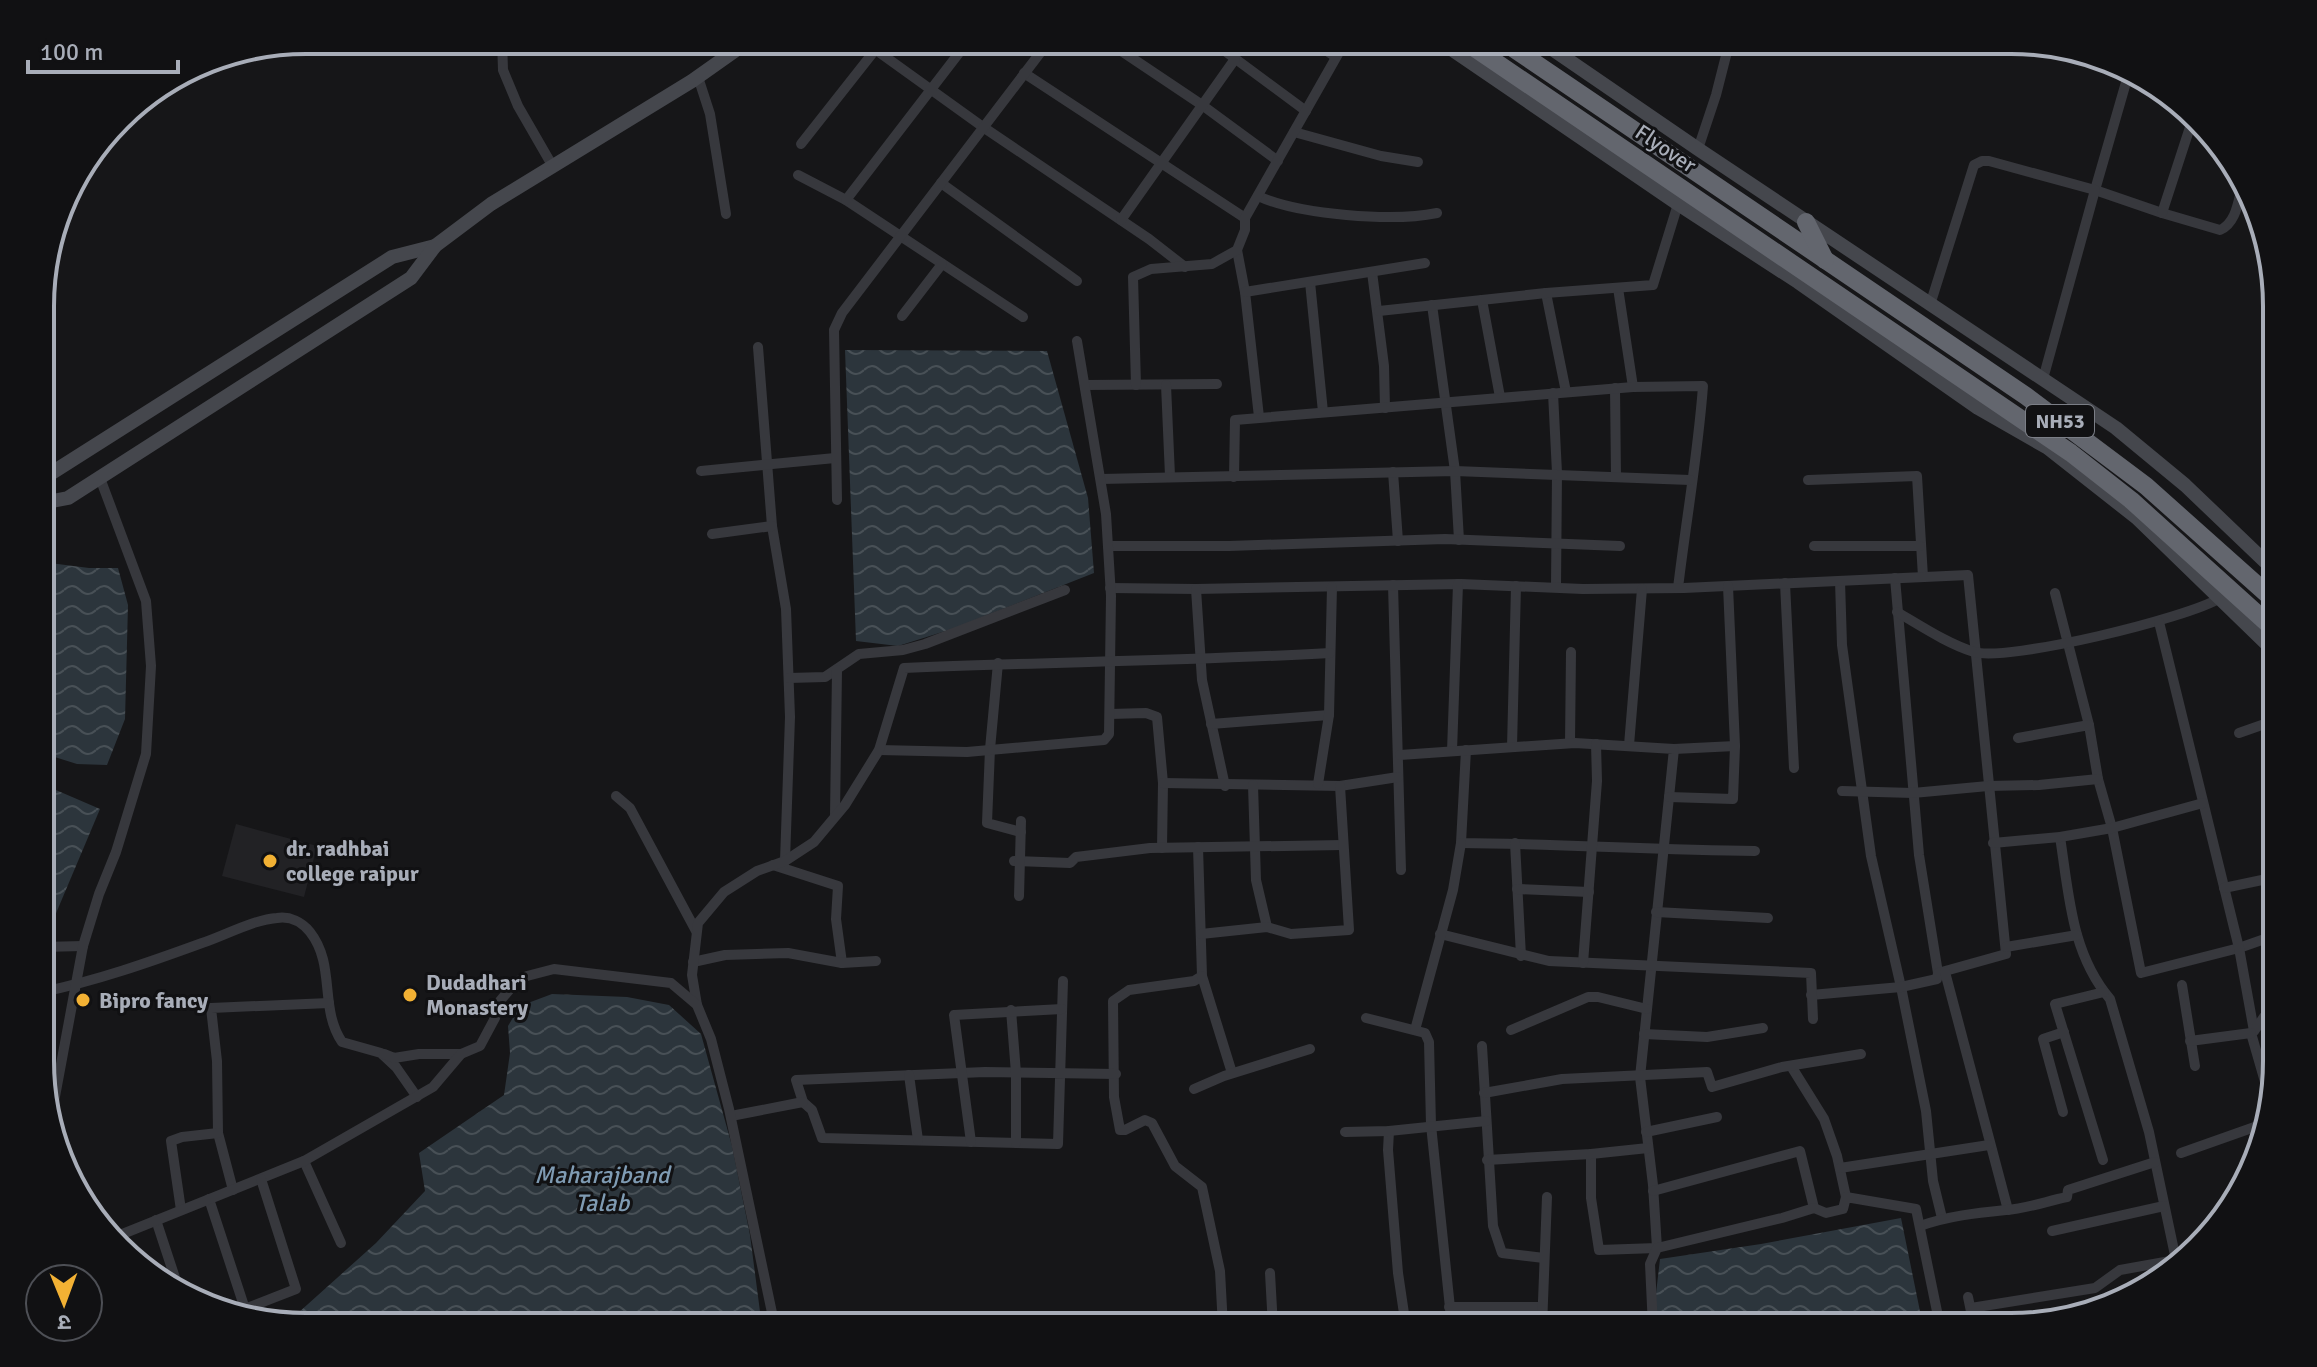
<svg xmlns="http://www.w3.org/2000/svg" width="2317" height="1367" font-family="Signika,'Noto Sans Devanagari',sans-serif">
<style>
.built{fill:#222225}
.water{fill:url(#water-waves)}
.lines{fill:none;stroke-linecap:round;stroke-linejoin:round}
.street{stroke:#37383d;stroke-width:10}
.secondary{stroke:#45474d;stroke-width:14}
.highway{stroke:#63666e;stroke-width:18}
.poi-dot{fill:#f2b134;stroke:#111113;stroke-width:3}
.labels{text-anchor:middle;stroke-width:6;stroke-linejoin:round;paint-order:stroke}
.shield{fill:#111113;stroke:#7b7e86;stroke-width:2}
.shield-label{font-size:20px;font-weight:bold;fill:#a8adb8}
.street-label{font-size:22px;fill:#a8adb8;stroke:#111113}
.poi-label{font-size:22px;font-weight:bold;fill:#a8adb8;stroke:#111113;text-anchor:start}
.water-label{font-size:24px;font-style:italic;fill:#7f9bb3;stroke:#111113}
.rim{fill:none;stroke:#a8adb8;stroke-width:4}
</style>
<defs>
<pattern id="water-waves" width="16" height="10" patternUnits="userSpaceOnUse" patternTransform="scale(2)"><rect width="16" height="10" fill="#2c353c"/><path d="M0 5q4-4 8 0t8 0" fill="none" stroke="#485056"/></pattern>
</defs>
<rect width="100%" height="100%" fill="#161618"/>
<!-- built -->
<path class="built" d="M236 824 317 846 304 897 222 876Z"/>
<!-- water -->
<g class="water">
<path d="M845 350 1047 351 1088 498 1094 573 952 629 898 646 856 641Z"/>
<path d="M42 562 89 568H118L128 605 125 719 107 765 77 764 42 753Z"/>
<path d="M42 784 100 809 54 918 42 916Z"/>
<path d="M552 994 627 997 669 1005 701 1034 732 1146 750 1235 762 1327H305L288 1322 376 1243 425 1191 419 1153 504 1095 510 1053 508 1026 520 1006Z"/>
<path d="M1901 1218 1923 1326 1657 1327 1654 1311 1660 1259 1761 1244Z"/>
</g>
<g class="lines">
<!-- street -->
<g class="street">
<path d="M502 40 503 70 518 106 552 165"/>
<path d="M862 40 983 127 1149 239 1185 267"/>
<path d="M1105 40 1202 105 1278 161"/>
<path d="M1210 40 1306 111"/>
<path d="M1311 40 1336 57"/>
<path d="M2129 72 2095 190 2162 213 2220 230C2236 223 2238 202 2242 187"/>
<path d="M1024 73 1245 218"/>
<path d="M698 77 710 114 726 214"/>
<path d="M1294 132 1381 156 1418 162"/>
<path d="M801 144 883 40"/>
<path d="M1698 149 1716 95 1730 40"/>
<path d="M798 175 846 200 1023 317"/>
<path d="M941 183 1077 281"/>
<path d="M1258 196C1299 215 1393 222 1437 213"/>
<path d="M846 200 969 40"/>
<path d="M2162 213 2192 121"/>
<path d="M1121 220 1235 59"/>
<path d="M1237 250 1245 292 1259 417"/>
<path d="M1372 272 1384 366 1385 408"/>
<path d="M1310 282 1323 412"/>
<path d="M1618 288 1633 387"/>
<path d="M1245 292 1425 263"/>
<path d="M1546 293 1566 392"/>
<path d="M1482 300 1500 397"/>
<path d="M1432 305 1455 471 1459 540"/>
<path d="M1930 305 1974 165 1982 161H1989L2095 190 2043 379"/>
<path d="M1379 311 1546 293 1653 285 1678 204"/>
<path d="M902 316 942 264"/>
<path d="M758 347 772 526 786 609 790 717 785 861"/>
<path d="M1085 385 1217 384"/>
<path d="M1136 385 1133 277 1151 269 1212 264 1237 250 1245 230V218L1346 40"/>
<path d="M1166 385 1170 476"/>
<path d="M1615 388 1616 477"/>
<path d="M1553 393 1557 473 1556 587"/>
<path d="M701 471 835 458"/>
<path d="M1393 472 1398 541"/>
<path d="M1234 477 1235 420 1633 387 1703 386C1698 454 1686 521 1678 588"/>
<path d="M1101 479 1455 471 1690 480"/>
<path d="M1808 480 1917 476 1923 577"/>
<path d="M837 500 834 330 842 313 1050 40"/>
<path d="M712 534 772 526"/>
<path d="M1108 546H1229L1445 539 1620 546"/>
<path d="M1814 546H1920"/>
<path d="M1895 578 1919 855 1938 973"/>
<path d="M1840 581 1842 645 1871 856 1901 987 1926 1111 1933 1181 1942 1218"/>
<path d="M1785 583 1794 768"/>
<path d="M1393 585 1401 870"/>
<path d="M1110 588 1196 589 1461 584 1583 589 1684 588 1968 575 2006 954 1938 973 1937 979 1901 987 1811 995"/>
<path d="M1196 589 1202 680 1225 786"/>
<path d="M2055 593 2089 725 2098 779 2112 828 2141 973 2239 948 2276 935"/>
<path d="M1897 612C1921 626 1948 644 1974 652 2008 662 2188 618 2220 598"/>
<path d="M2159 622 2239 948 2254 1031 2251 1033 2270 1099"/>
<path d="M998 663 990 749 987 823 1021 832"/>
<path d="M789 678 825 677 859 654 903 650 925 644 1065 590"/>
<path d="M1110 714 1146 713 1157 717 1163 783 1162 848"/>
<path d="M1211 724 1329 715"/>
<path d="M2239 733 2276 720"/>
<path d="M2018 738 2089 725"/>
<path d="M1570 743 1571 652"/>
<path d="M1629 745 1642 589"/>
<path d="M1512 747 1516 586"/>
<path d="M1674 749 1735 746"/>
<path d="M879 750 967 752 1104 740 1109 734 1111 596 1106 514 1077 341"/>
<path d="M1466 750 1461 843C1560 844 1657 850 1755 851"/>
<path d="M1452 751 1458 584"/>
<path d="M1400 755 1575 743 1674 749 1640 1077 1653 1185 1657 1248 1599 1250 1591 1198V1154"/>
<path d="M1163 783 1340 786 1398 777"/>
<path d="M1318 784 1329 715 1332 587"/>
<path d="M1253 785 1256 880 1267 927"/>
<path d="M1842 791 1913 793 1988 786 2039 785 2098 779"/>
<path d="M616 796 630 808 696 931"/>
<path d="M1669 797 1733 799 1735 746 1728 586"/>
<path d="M835 816 837 670"/>
<path d="M2060 837C2069 894 2071 953 2110 999L2149 1132 2176 1260"/>
<path d="M1515 843 1521 956"/>
<path d="M1993 843 2060 837 2112 828 2203 803"/>
<path d="M1198 847 1202 976 1194 981 1129 990 1113 1001 1114 1097 1120 1130H1125L1145 1120 1152 1123 1175 1166 1202 1187 1220 1271 1223 1327"/>
<path d="M1014 861 1070 863 1076 857 1150 848 1343 845"/>
<path d="M773 865 838 886 836 919 842 963"/>
<path d="M2224 888 2262 880"/>
<path d="M1517 889 1589 892"/>
<path d="M1019 896 1021 821"/>
<path d="M1656 912 1768 918"/>
<path d="M1201 934 1267 927 1291 934 1349 930 1340 786"/>
<path d="M1440 934 1549 961 1811 973 1813 1019"/>
<path d="M42 947 83 946"/>
<path d="M2006 947 2077 935"/>
<path d="M693 962 725 955 788 953 842 963 876 961"/>
<path d="M1583 963 1597 781 1596 744"/>
<path d="M1945 972 2008 1210"/>
<path d="M1202 976 1232 1073"/>
<path d="M1063 981 1058 1144 822 1138 812 1110 803 1102 796 1080 985 1072C1029 1073 1072 1073 1116 1074"/>
<path d="M2182 985 2195 1066"/>
<path d="M42 992C96 981 150 962 202 943 226 935 252 920 277 918 290 916 302 922 310 932 336 965 319 1008 342 1042L381 1053 396 1067 417 1097"/>
<path d="M697 1005 692 975 698 923 724 892 757 871 785 861 814 842 845 805 879 750 904 668C1046 662 1188 661 1330 653"/>
<path d="M1011 1010 1016 1073V1143"/>
<path d="M1366 1018 1425 1033 1429 1042 1431 1125 1452 1327"/>
<path d="M1415 1030 1453 890 1461 843"/>
<path d="M1511 1030 1588 997H1598L1647 1009"/>
<path d="M2254 1031 2264 1017 2276 1006"/>
<path d="M1644 1034 1707 1037 1763 1028"/>
<path d="M2190 1041 2251 1033"/>
<path d="M1482 1046 1493 1226 1502 1253 1544 1258"/>
<path d="M384 1054 394 1058 419 1054H461"/>
<path d="M1791 1066 1824 1119 1837 1156 1846 1197"/>
<path d="M909 1075 918 1140"/>
<path d="M1194 1089 1224 1076 1310 1049"/>
<path d="M1484 1093 1562 1079 1707 1072 1712 1087 1782 1067 1861 1054"/>
<path d="M2063 1112 2043 1039 2064 1032"/>
<path d="M731 1116 803 1102"/>
<path d="M51 1118 83 946 99 894 116 852 146 754 151 666 146 601 100 478"/>
<path d="M1389 1131 1388 1150 1398 1273 1406 1327"/>
<path d="M1345 1132 1389 1131 1486 1121"/>
<path d="M1646 1132 1717 1117"/>
<path d="M971 1142 954 1015 1062 1009"/>
<path d="M2181 1153 2263 1124"/>
<path d="M1487 1160 1591 1154 1648 1148"/>
<path d="M2103 1160 2055 1004 2104 992"/>
<path d="M304 1161 341 1243"/>
<path d="M1840 1168 1989 1145"/>
<path d="M233 1190 218 1133 217 1061 211 1008 329 1003"/>
<path d="M1653 1191 1800 1151 1814 1208"/>
<path d="M209 1199 245 1309"/>
<path d="M181 1210 171 1141 182 1137 218 1133"/>
<path d="M156 1220 180 1293"/>
<path d="M1920 1226C1948 1216 1976 1213 2006 1210 2026 1209 2047 1201 2067 1197L2068 1190 2155 1162"/>
<path d="M2052 1231 2164 1206"/>
<path d="M115 1237 304 1161 433 1087 461 1054 480 1046 495 1018 500 1001 515 983 527 976 554 969 671 983 697 1005 711 1039 729 1109 775 1327"/>
<path d="M1270 1273 1273 1327"/>
<path d="M1968 1297 1974 1326"/>
<path d="M1449 1307H1542"/>
<path d="M1971 1308 2095 1288 2120 1270 2176 1260"/>
<path d="M242 1310 296 1289 261 1179"/>
<path d="M973 1327 972 1318 1066 1327"/>
<path d="M1542 1327 1547 1197"/>
<path d="M1653 1327 1650 1264 1657 1248 1782 1218 1814 1208 1826 1213 1843 1209 1846 1197 1916 1209 1940 1326"/>
</g>
<!-- secondary -->
<g class="secondary">
<path d="M1438 40 1678 204 1798 282 1978 408 2048 448 2137 518 2276 653"/>
<path d="M1539 40 1698 149 2116 428 2185 485 2276 572"/>
<path d="M42 487 50 474 392 257 435 246"/>
<path d="M42 503 68 498 411 278 435 246 491 204 692 81 750 40"/>
</g>
<!-- highway -->
<g class="highway">
<path d="M1463 40 2071 453 2131 500 2276 631"/>
<path d="M1501 40 2026 396 2146 486 2276 602"/>
<path d="M1806 222 1825 260"/>
</g>
</g>
<!-- markers -->
<g class="poi-dot">
<circle cx="270" cy="861" r="8"/>
<circle cx="410" cy="995" r="8"/>
<circle cx="83" cy="1000" r="8"/>
</g>
<g class="labels">
<!-- shield labels -->
<rect class="shield" x="2026" y="405" width="68" height="32" rx="6"/>
<g class="shield-label">
<text x="2060" y="428">NH53</text>
</g>
<!-- street labels -->
<g class="street-label">
<text transform="translate(1666 148) rotate(34)" y="8">Flyover</text>
</g>
<!-- poi labels -->
<g class="poi-label">
<text x="286" y="856">dr. radhbai<tspan x="286" dy="25">college raipur</tspan></text>
<text x="426" y="990">Dudadhari<tspan x="426" dy="25">Monastery</tspan></text>
<text x="99" y="1008">Bipro fancy</text>
</g>
<!-- water labels -->
<g class="water-label">
<text x="602" y="1183">Maharajband<tspan x="602" dy="28">Talab</tspan></text>
</g>
</g>
<!-- crop -->
<path d="M0 0H2317V1367H0ZM306 54H2011A252 252 0 0 1 2263 306V1061A252 252 0 0 1 2011 1313H306A252 252 0 0 1 54 1061V306A252 252 0 0 1 306 54Z" fill="#111113" fill-rule="evenodd"/>
<path class="rim" d="M306 54H2011A252 252 0 0 1 2263 306V1061A252 252 0 0 1 2011 1313H306A252 252 0 0 1 54 1061V306A252 252 0 0 1 306 54Z"/>
<!-- north arrow -->
<g transform="translate(64 1303) rotate(179)"><circle r="38" fill="#111113" stroke="#4d4f55" stroke-width="2"/>
<path d="M0-6L14 30L0 20L-14 30Z" fill="#f2b134"/>
<text y="-12" font-size="22" font-weight="bold" text-anchor="middle" fill="#a8adb8">उ</text>
</g>
<!-- scale -->
<path d="M28 60v12h150v-12" fill="none" stroke="#a8adb8" stroke-width="4"/>
<text x="40" y="60" font-size="24" fill="#a8adb8" stroke="#111113" stroke-width="6" paint-order="stroke">100 m</text>
</svg>
